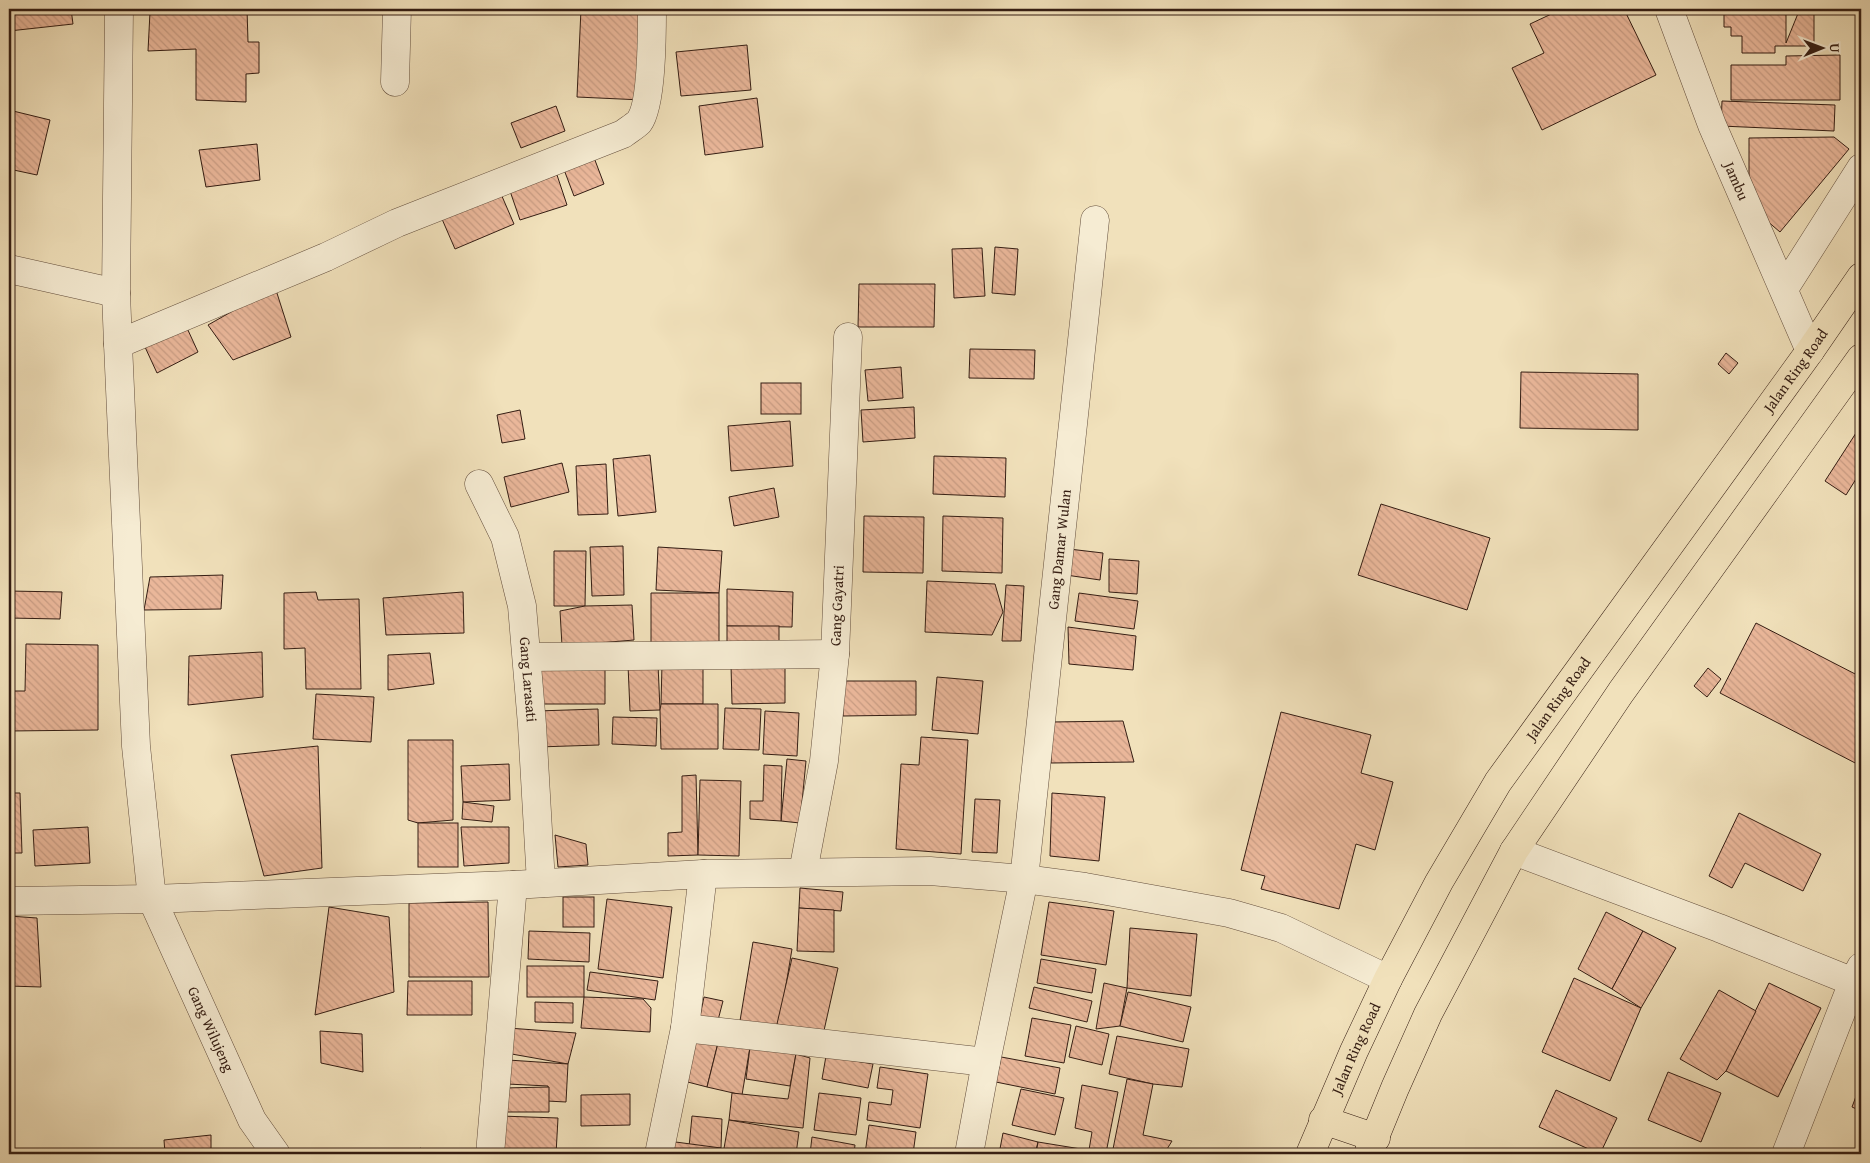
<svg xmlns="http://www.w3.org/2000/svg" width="1870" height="1163" font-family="'Gentium Book Plus',serif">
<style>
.building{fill:url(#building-back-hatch);stroke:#341d13}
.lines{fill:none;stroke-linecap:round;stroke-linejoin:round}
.minor-casing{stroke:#634e3d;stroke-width:29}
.tertiary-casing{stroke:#634e3d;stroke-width:29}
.trunk-casing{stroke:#341d13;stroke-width:29}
.minor{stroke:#f6ecd3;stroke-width:28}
.tertiary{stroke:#f6ecd3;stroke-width:28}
.trunk{stroke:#f1e1bb;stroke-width:28}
.labels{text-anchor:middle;stroke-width:4.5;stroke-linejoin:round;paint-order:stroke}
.street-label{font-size:15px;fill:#341d13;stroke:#f6ecd3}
</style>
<defs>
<pattern id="building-back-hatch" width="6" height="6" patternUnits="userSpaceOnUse" patternTransform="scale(1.25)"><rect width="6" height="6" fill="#eab79a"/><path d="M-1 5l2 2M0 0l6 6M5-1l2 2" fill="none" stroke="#c99d84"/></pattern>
</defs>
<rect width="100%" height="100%" fill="#f1e1bb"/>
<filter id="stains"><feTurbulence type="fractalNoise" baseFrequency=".004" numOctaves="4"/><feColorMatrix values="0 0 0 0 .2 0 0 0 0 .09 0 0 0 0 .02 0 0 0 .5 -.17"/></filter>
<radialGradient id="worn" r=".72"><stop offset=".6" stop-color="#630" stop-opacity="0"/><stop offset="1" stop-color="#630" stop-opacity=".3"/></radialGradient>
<!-- building -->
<g class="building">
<path d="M9 9H71L73 24 9 31Z"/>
<path d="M218 9H247L248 42H259V73L246 74V102L196 100V49L148 51 150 12Z"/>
<path d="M581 9H647L642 100 577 97Z"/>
<path d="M670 9H740V10L670 13Z"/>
<path d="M1562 9H1624L1656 75 1542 130 1512 68 1544 53 1530 24Z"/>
<path d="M1799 11H1814V46H1775V53H1742V36H1731V27H1724V12H1786V43Z"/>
<path d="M747 45 751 90 681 96 676 52Z"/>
<path d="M1840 55V100H1731V65H1786V56Z"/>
<path d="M757 98 763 147 705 155 699 106Z"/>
<path d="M1722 101 1835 105 1834 131 1721 126Z"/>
<path d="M556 106 565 131 521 148 511 123Z"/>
<path d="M9 110 50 120 37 175 9 169Z"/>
<path d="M1834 137 1849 149 1780 232 1766 220 1749 178V138Z"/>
<path d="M257 144 260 180 206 187 199 150Z"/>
<path d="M593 155 604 184 574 196 563 167Z"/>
<path d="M557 175 567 205 520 220 510 191Z"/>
<path d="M501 194 514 224 455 249 442 219Z"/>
<path d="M995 247 1018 249 1015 295 992 293Z"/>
<path d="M982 248 985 296 954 298 952 249Z"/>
<path d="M859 284H935L934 327H858Z"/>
<path d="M275 287 291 337 233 360 208 325Z"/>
<path d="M187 328 198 352 157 373 145 347Z"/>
<path d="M970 349 1035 350 1034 379 969 378Z"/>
<path d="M1726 353 1738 363 1729 374 1718 364Z"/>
<path d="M901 367 903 398 868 401 865 370Z"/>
<path d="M1521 372 1638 374V430L1520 428Z"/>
<rect x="761" y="383" width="40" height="31"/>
<path d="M914 407 915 438 863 442 861 410Z"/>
<path d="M520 410 525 439 502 443 497 415Z"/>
<path d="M790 421 793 466 731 471 728 426Z"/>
<path d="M1856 433 1861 436V471L1846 495 1825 481Z"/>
<path d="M650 455 656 512 618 516 613 459Z"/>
<path d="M934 456 1006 458 1005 497 933 494Z"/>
<path d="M562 463 569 492 511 507 504 477Z"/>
<path d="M606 464 608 514 578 515 576 466Z"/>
<path d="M774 488 779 517 734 526 729 497Z"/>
<path d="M1381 504 1490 538 1467 610 1358 575Z"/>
<path d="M864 516 924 517 923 573 863 572Z"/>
<path d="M943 516 1003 518 1002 573 942 571Z"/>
<path d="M623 546 624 595 592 596 590 547Z"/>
<path d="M658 547 722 551 719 593 656 590Z"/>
<path d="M1069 549 1103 553 1100 580 1066 575Z"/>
<path d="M554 551H586L585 606H554Z"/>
<path d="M1109 559 1139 561 1137 594 1109 592Z"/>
<path d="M223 575 221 609 144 610 150 577Z"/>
<path d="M927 581 995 584 1003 612 992 635 925 632Z"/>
<path d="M1006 585 1024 586 1021 641H1002Z"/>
<path d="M727 589 793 592 792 627 727 626Z"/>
<path d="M9 591 62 592 60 619 9 618Z"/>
<path d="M316 592 318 600 359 599 361 689H306L305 648 284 649V593Z"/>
<path d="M463 592 464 633 386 635 383 598Z"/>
<path d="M651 593H719V648L651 647Z"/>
<path d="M1079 593 1138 601 1134 629 1075 621Z"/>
<path d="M632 605 634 640 562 646 560 611 585 606Z"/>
<path d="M1756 623 1861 677V766L1720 693Z"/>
<rect x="727" y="626" width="52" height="23"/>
<path d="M1068 627 1136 636 1133 670 1069 664Z"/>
<path d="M26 644 98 645V730L9 731V691H25Z"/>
<path d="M262 652 263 697 188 705 189 656Z"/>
<path d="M430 653 434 684 388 690V655Z"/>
<path d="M605 662V704H540V663Z"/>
<path d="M658 664 660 710 630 711 628 665Z"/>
<path d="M662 664 703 665V704H661Z"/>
<path d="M785 664V703L732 704 731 665Z"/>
<path d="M1708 668 1721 679 1707 697 1694 686Z"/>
<path d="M937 677 983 681 978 734 932 730Z"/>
<path d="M843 681H916V715L843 716Z"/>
<path d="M316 694 374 697 371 742 313 739Z"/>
<path d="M661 704H718V749H661L660 710Z"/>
<path d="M725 708 761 709 759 750 723 749Z"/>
<path d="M598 709 599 745 538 747 537 711Z"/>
<path d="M765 711 799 713 797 756 763 754Z"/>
<path d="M1281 712 1371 735 1361 773 1393 782 1375 850 1356 844 1339 909 1261 889 1265 876 1241 870Z"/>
<path d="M613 717 657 718 656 746 612 744Z"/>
<path d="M1123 721 1134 762 1051 763V722Z"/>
<path d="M921 737 968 740 961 854 896 849 901 764 919 765Z"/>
<path d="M408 740H453V820L418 823 408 820Z"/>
<path d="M318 746 322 868 264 876 231 755Z"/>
<path d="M787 759 806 761 800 823 781 821Z"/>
<path d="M509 764 510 800 463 802 461 766Z"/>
<path d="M764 765 782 766 781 821 750 819V801H763Z"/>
<path d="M696 775 698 855 668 856V833L682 832V776Z"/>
<path d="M700 780 741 781 739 856 698 855Z"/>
<path d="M9 793H20L22 853H9Z"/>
<path d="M1052 793 1105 797 1099 861 1050 856Z"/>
<path d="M975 799 1000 800 997 853 972 852Z"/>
<path d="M463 802 494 806 492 822 462 819Z"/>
<path d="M1739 813 1821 854 1803 891 1745 863 1732 888 1709 876Z"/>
<rect x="418" y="823" width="40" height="44"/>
<path d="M88 827 90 863 35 866 33 830Z"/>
<path d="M461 827H509V863L464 866Z"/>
<path d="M555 835 586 844 588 865 558 867Z"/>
<path d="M800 888 843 892 841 911 799 908Z"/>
<rect x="563" y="897" width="31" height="30"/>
<path d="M607 899 672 907 663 978 598 969Z"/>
<path d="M488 902 489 977H409V903Z"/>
<path d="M1049 902 1114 911 1106 965 1041 955Z"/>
<path d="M329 907 389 917 394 992 315 1015Z"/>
<path d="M799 908 834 910V952L797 951Z"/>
<path d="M1606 912 1643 931 1612 989 1578 969Z"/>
<path d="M9 916 37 918 41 987 9 986Z"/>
<path d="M1130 928 1197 934 1191 996 1127 988Z"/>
<path d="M529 931 590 933 589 962 528 959Z"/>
<path d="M1643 931 1676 948 1641 1008 1612 989Z"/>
<path d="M753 942 792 949 778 1033 739 1027Z"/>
<path d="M792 958 838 968 823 1035 777 1024Z"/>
<path d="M1041 959 1096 969 1092 993 1037 983Z"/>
<rect x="527" y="966" width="57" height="31"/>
<path d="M590 972 658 981 655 1000 587 990Z"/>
<path d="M1574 978 1641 1008 1610 1081 1542 1052Z"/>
<path d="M408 981H472V1015H407Z"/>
<path d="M1104 983 1127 988 1120 1026 1096 1029Z"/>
<path d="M1769 983 1821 1008 1778 1097 1726 1071Z"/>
<path d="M1034 987 1092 1001 1087 1022 1029 1008Z"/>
<path d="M1719 990 1756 1011 1726 1071 1717 1080 1680 1059Z"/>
<path d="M1128 992 1191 1007 1183 1042 1120 1026Z"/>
<path d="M584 997 643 999 651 1008 650 1032 581 1028Z"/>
<path d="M704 997 723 1001 717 1024 699 1021Z"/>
<path d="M535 1002 573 1003V1023L535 1022Z"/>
<path d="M1032 1018 1071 1025 1064 1063 1025 1056Z"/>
<path d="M1076 1026 1109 1034 1102 1065 1069 1057Z"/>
<path d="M508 1028 576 1033 568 1064 506 1053Z"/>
<path d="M320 1031 362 1034 363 1072 321 1063Z"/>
<path d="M693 1033 719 1039 707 1087 680 1080Z"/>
<path d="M1117 1036 1189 1049 1182 1087 1153 1084 1109 1074Z"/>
<path d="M719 1039 750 1047 742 1095 707 1087Z"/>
<path d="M750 1047 796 1054 790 1086 746 1079Z"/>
<path d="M796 1054 810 1058 803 1128 729 1120 732 1093 788 1099Z"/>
<path d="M826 1056 873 1064 868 1088 822 1079Z"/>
<path d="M996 1056 1060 1068 1055 1094 991 1081Z"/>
<path d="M508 1060 568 1064 566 1102 547 1101 548 1086 507 1084Z"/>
<path d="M880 1067 928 1074 920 1128 867 1120 869 1102 891 1105 893 1090 877 1088Z"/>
<path d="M1668 1072 1721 1093 1701 1142 1648 1120Z"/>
<path d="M1127 1079 1153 1084 1143 1135 1172 1141 1164 1154H1112Z"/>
<path d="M1861 1083V1111L1852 1107Z"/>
<path d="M1082 1085 1118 1092 1106 1153 1089 1150 1092 1132 1075 1128Z"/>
<path d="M549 1087V1112H502L503 1088Z"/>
<path d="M1021 1089 1064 1098 1055 1135 1012 1125Z"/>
<path d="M1556 1090 1617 1118 1600 1154 1539 1127Z"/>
<path d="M819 1093 861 1098 856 1135 814 1130Z"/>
<path d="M630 1094V1125L581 1126V1095Z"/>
<path d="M500 1116 558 1118 556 1154H499Z"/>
<path d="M692 1116 722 1119 721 1148 689 1147Z"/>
<path d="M729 1120 799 1132 796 1154H723Z"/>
<path d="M869 1125 916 1132 913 1154H865Z"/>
<path d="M1003 1133 1038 1142 1035 1154H999Z"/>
<path d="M211 1135V1154H165L164 1140Z"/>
<path d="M812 1137 855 1145 854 1154H810Z"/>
<path d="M668 1141 721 1148 720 1154H666Z"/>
<path d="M1038 1142 1081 1149 1080 1154H1036Z"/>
<path d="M420 1148 433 1154H417Z"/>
</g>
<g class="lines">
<!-- minor casing -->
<g class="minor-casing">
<g id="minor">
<path id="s1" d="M119 9 116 293 118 344 136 746 152 899 252 1120 276 1154"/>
<path d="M395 82 397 9"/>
<path d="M9 269 116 293"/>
<path d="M1784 289 1861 168"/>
<path d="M118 344 326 257 397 223 623 134C628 130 635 126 639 122 652 105 652 32 652 9"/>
<path id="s2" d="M479 484 505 537 522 606 532 725 541 883"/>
<path d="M527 657 835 654"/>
<path id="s3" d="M803 872 824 761 835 654 848 337"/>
<path d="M9 901 152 899 513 885 703 874 930 871 1024 879 1085 887 1229 913 1281 928 1388 979"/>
<path d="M685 1028 986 1062"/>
<path d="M490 1154 513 885"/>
<path d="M659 1154 685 1028 703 874"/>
<path id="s4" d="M969 1154 986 1062 1024 879 1095 220"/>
<path d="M1786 1154 1853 982 1861 967"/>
</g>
</g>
<!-- tertiary casing -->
<g class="tertiary-casing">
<g id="tertiary">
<path id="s5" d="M1669 9 1712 125 1810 351"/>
<path d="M1514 851 1719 928 1861 985"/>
</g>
</g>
<!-- trunk casing -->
<g class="trunk-casing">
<g id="trunk">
<path d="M1323 1120 1376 1138"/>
<path id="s6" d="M1310 1154 1354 1051 1388 979 1439 882 1498 782 1810 351 1861 277"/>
<path d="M1368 1154 1395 1088 1428 1014 1514 851 1621 692 1861 358"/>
</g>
</g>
<!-- minor -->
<use href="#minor" class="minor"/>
<!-- tertiary -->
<use href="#tertiary" class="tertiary"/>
<!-- trunk -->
<use href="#trunk" class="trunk"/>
</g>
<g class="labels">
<!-- street labels -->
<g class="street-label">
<text dy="5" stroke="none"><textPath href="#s5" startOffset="185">Jambu</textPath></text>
<text dy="5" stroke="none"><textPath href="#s6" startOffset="925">Jalan Ring Road</textPath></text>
<text dy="5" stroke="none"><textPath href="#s4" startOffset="612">Gang Damar Wulan</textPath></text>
<text dy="5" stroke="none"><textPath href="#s3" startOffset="269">Gang Gayatri</textPath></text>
<text dy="5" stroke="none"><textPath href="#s2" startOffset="204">Gang Larasati</textPath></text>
<text dy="5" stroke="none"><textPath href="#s6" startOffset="520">Jalan Ring Road</textPath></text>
<text dy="5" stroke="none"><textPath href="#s1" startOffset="1034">Gang Wilujeng</textPath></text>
<text dy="5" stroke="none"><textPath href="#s6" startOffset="115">Jalan Ring Road</textPath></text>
</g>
</g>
<!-- margin -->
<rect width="1870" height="1163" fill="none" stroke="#f1e1bb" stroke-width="30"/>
<rect x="10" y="10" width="1850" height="1143" fill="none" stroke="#341d13" stroke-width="2.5"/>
<rect x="15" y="15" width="1840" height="1133" fill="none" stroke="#341d13"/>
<!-- north arrow -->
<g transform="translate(1822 48) rotate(89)" stroke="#f6ecd3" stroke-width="4" paint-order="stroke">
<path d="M0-4L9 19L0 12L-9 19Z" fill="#341d13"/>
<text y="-8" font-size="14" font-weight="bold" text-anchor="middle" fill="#341d13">U</text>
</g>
<rect width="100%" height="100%" filter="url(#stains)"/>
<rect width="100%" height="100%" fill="url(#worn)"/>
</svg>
